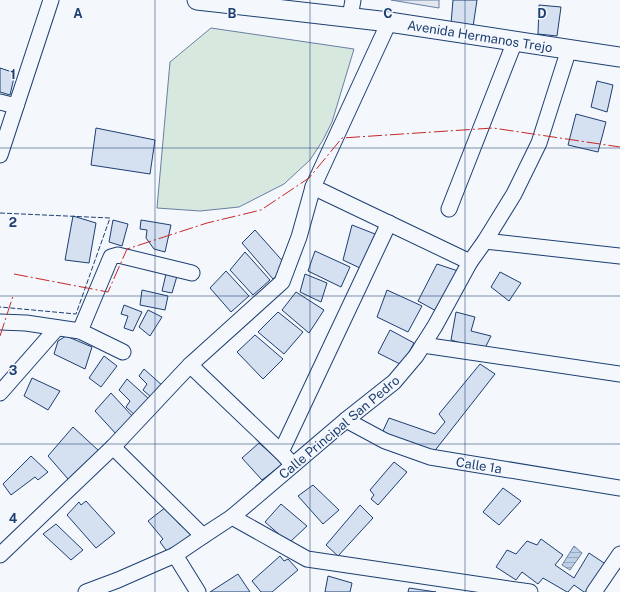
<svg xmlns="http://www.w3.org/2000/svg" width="620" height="592" font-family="'Public Sans',sans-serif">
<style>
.garden{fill:#d7e8df;stroke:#687fa3}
.parking{fill:#e3e8f0;stroke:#687fa3}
.water{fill:url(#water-rules);stroke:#687fa3}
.building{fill:#d5e0f0;stroke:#1d3f73}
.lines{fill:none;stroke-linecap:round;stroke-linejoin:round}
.minor-casing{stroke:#1d3f73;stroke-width:17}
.major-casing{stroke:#1d3f73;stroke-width:21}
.minor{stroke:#f4f7fb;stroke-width:15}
.major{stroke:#f4f7fb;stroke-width:19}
.fence{stroke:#1d3f73;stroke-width:1;stroke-dasharray:5 2;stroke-linecap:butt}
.power{stroke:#c62828;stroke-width:1;stroke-dasharray:14 3 2 3;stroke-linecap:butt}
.grid{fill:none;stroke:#1d3f73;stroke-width:1;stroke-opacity:0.55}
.labels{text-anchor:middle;stroke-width:3;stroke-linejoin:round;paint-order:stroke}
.street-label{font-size:13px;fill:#1d3f73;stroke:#f4f7fb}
.grid-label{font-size:13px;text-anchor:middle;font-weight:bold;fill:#1d3f73;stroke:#f4f7fb;stroke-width:3;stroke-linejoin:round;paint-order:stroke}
</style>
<defs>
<pattern id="water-rules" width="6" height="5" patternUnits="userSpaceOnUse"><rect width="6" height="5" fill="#bed0e5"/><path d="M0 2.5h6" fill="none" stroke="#9aaabe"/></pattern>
</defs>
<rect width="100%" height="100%" fill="#f4f7fb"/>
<!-- garden -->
<path class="garden" d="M211 28 354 49 332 122 323 140 310 160 284 184 239 207 200 211 157 208 170 62Z"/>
<!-- parking -->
<path class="parking" d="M391 0H439V8Z"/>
<!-- water -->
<path class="water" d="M574 546 582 553 570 570 562 565Z"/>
<!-- building -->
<g class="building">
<path d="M453 0H477L473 27 451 24Z"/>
<path d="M539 5 561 7 557 36 538 34Z"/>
<path d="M0 68 15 73 10 95 0 92Z"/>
<path d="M597 81 613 85 607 112 591 107Z"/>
<path d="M576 114 606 122 598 152 568 145Z"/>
<path d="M96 128 155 140 150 174 91 165Z"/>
<path d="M73 216 96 223 89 263 65 260Z"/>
<path d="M113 220 128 224 122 246 109 242Z"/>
<path d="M141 220 171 225 165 252 154 249 146 238 147 230 140 229Z"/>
<path d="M352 225 375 234 362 269 343 260Z"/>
<path d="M255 230 287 266 273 279 242 243Z"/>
<path d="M315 251 350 267 341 287 308 271Z"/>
<path d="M245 252 270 280 253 295 230 270Z"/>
<path d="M437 264 458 271 438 312 418 301Z"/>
<path d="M226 271 249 296 231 312 210 288Z"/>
<path d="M500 272 521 283 509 301 491 287Z"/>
<path d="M166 274 177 276 172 293 162 291Z"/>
<path d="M305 274 327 283 321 302 300 292Z"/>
<path d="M142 290 168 296 165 310 140 305Z"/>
<path d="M387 290 422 306 408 332 377 317Z"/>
<path d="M296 292 324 310 309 333 282 310Z"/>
<path d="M124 305 142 312 133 331 124 328 128 316 121 314Z"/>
<path d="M148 310 162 317 150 336 139 327Z"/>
<path d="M278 312 303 332 284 354 258 332Z"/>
<path d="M456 312 475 317 471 331 491 336 484 350 451 340Z"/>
<path d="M390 330 414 343 402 365 378 353Z"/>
<path d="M255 335 283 359 263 379 237 352Z"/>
<path d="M66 336 92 347 85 369 54 354 58 341Z"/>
<path d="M104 356 117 366 101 387 89 378Z"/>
<path d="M480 364 495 374 433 453 382 433 389 418 435 434 445 422 439 414Z"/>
<path d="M144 369 164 387 152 398 143 390 147 384 139 376Z"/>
<path d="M32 378 60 391 48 410 24 396Z"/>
<path d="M127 379 150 400 136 416 126 407 130 401 119 390Z"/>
<path d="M111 393 134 418 117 435 95 411Z"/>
<path d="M73 427 99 451 68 479 48 456Z"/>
<path d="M259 443 283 464 262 480 242 458Z"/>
<path d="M31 456 48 472 38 480 35 477 11 495 3 484Z"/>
<path d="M394 462 407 472 378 505 371 499 374 495 370 490Z"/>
<path d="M313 485 339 510 323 524 298 496Z"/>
<path d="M503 488 521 501 499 525 483 512Z"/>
<path d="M86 501 115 533 96 548 67 515 79 502 81 505Z"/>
<path d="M281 504 307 526 289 543 265 522Z"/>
<path d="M360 505 373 518 338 556 326 545Z"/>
<path d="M166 507 180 525 185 523 194 535 169 554 160 542 163 539 148 521Z"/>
<path d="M56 524 83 550 71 560 43 534Z"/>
<path d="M541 539 563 555 555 565 574 578 589 553 607 565 588 592H584L574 585 568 592H567L543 578 538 584 522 572 516 580 496 567 507 550 516 554 527 541 537 545Z"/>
<path d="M280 556 284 561 288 559 298 570 272 592H261L252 581Z"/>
<path d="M238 574 250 592H210Z"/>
<path d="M328 576 352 583 350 592H325Z"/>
<path d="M409 588 436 592H408Z"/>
</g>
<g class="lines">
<!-- minor casing -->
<g class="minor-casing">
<g id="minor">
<path d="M350 17 353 0"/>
<path d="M0 102 16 106"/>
<path d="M0 155 51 0"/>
<path d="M313 187 470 262"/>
<path d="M449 209 515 41"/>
<path d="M485 241 620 256"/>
<path d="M0 322 26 323 80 331 123 352"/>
<path d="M80 331 111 257 118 255 192 273"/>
<path d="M423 345 620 374"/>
<path d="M190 365 281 452"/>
<path d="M0 393 57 328"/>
<path d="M346 420 385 441 430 457 620 488"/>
<path d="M113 447 203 536"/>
<path d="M293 465 281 452 389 223"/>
<path d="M232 517 307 559 530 592"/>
<path d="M0 555 113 447 190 365 282 282 299 237 313 187 389 22"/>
<path d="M175 555 198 592"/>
<path d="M86 592 118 580 175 555 203 536 232 517 346 420 394 382 416 356 435 326 470 262 485 241 514 194 539 143 569 49"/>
<path d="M594 592 620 554"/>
</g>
</g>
<!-- major casing -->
<g class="major-casing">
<path id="major" d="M197 0 389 22 620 57"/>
</g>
<!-- minor -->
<use href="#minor" class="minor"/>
<!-- major -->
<use href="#major" class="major"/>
<!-- fence -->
<path class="fence" d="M0 213 110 218 76 314 0 307"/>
<!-- power -->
<g class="power">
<path d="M14 274 108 292 127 249 207 223 261 210 309 178 342 138 493 128 620 147"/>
<path d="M0 336 13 296"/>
</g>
</g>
<!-- grid -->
<path class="grid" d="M155 0V592M310 0V592M465 0V592M0 148H620M0 296H620M0 444H620"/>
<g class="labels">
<!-- street labels -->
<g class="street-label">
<text transform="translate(480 36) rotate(9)" y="5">Avenida Hermanos Trejo</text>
<text transform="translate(339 427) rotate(-40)" y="5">Calle Principal San Pedro</text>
<text transform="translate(479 465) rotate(9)" y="5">Calle 1a</text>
</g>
</g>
<g class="grid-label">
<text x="78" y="18">A</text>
<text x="232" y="18">B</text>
<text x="388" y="18">C</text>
<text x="542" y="18">D</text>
<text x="13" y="79">1</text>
<text x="13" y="227">2</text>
<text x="13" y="375">3</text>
<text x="13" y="523">4</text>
</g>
</svg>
